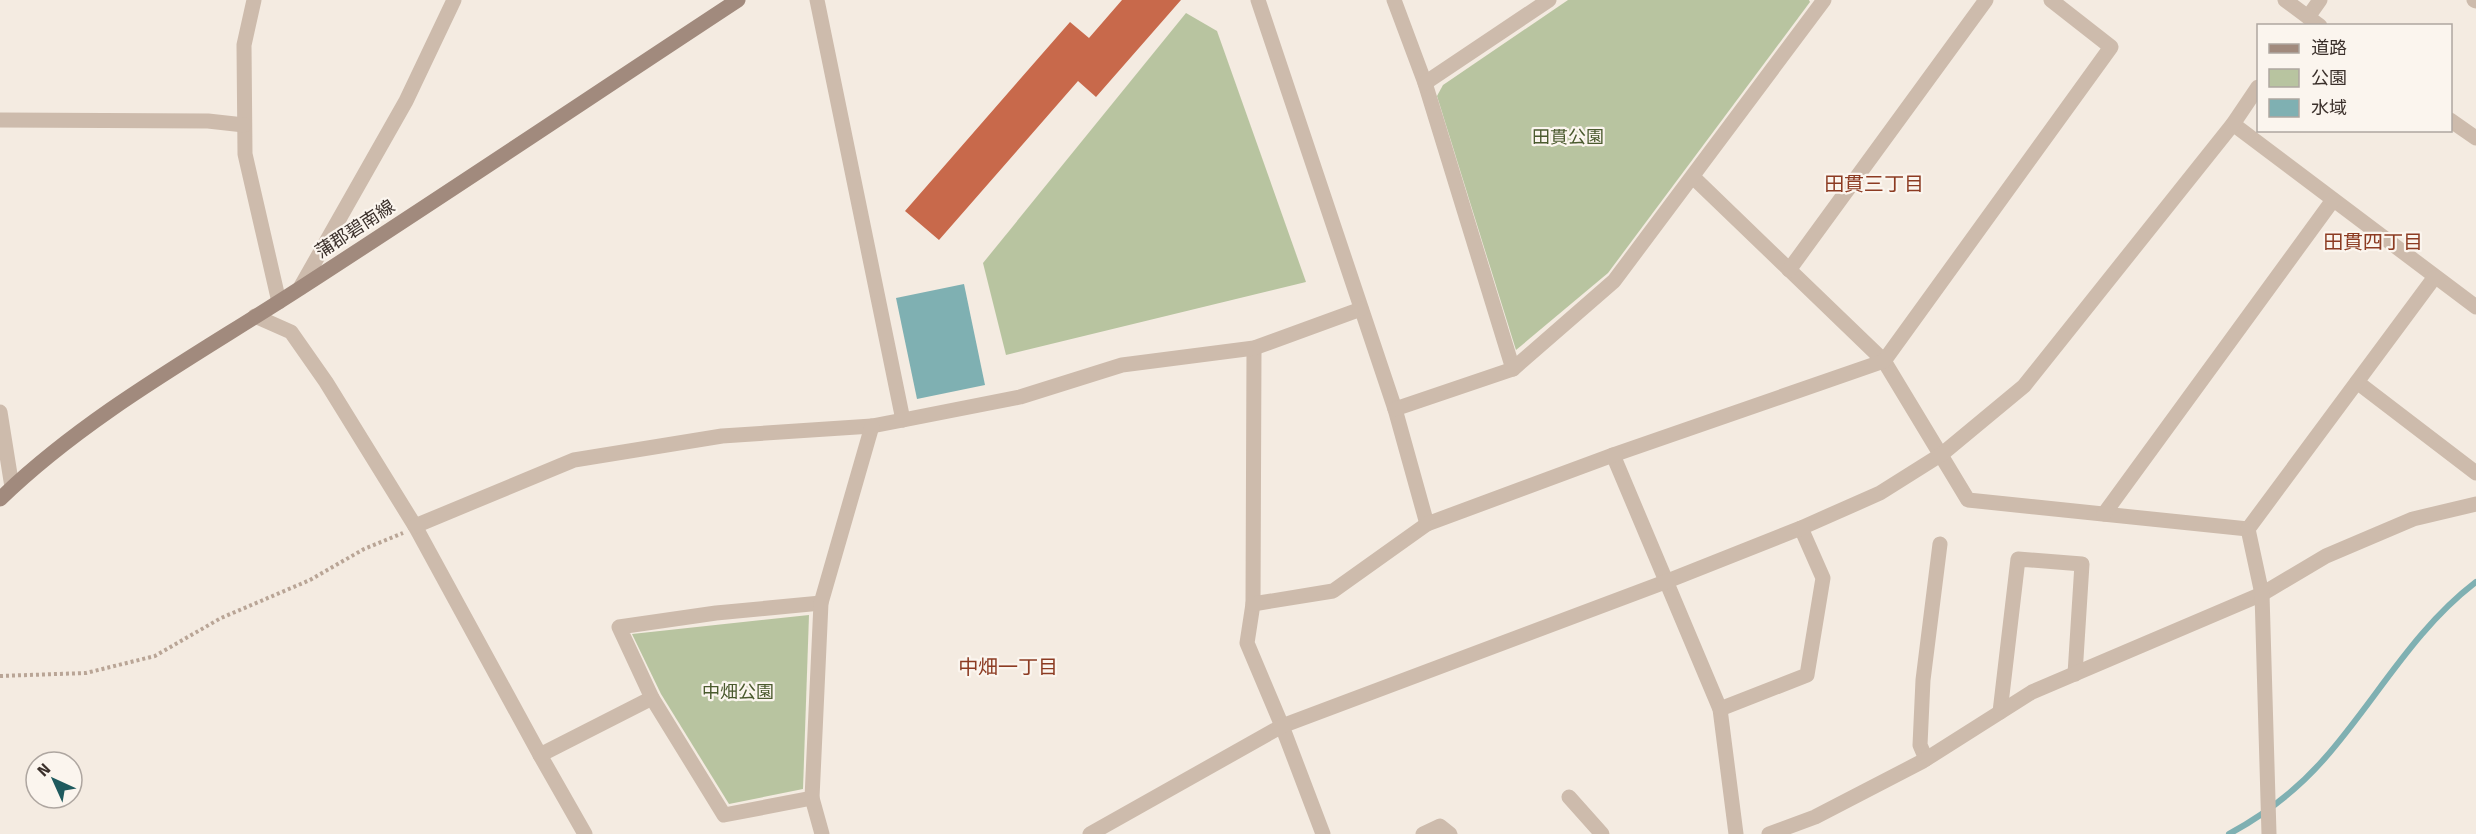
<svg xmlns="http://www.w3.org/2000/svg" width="2476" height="834" font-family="'Fira Sans','Noto Sans JP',sans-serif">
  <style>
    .green { fill: #b8c4a0 }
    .water { fill: #7fb0b2 }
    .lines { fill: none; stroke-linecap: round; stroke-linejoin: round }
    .stream { stroke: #7fb0b2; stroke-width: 6 }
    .building { fill: #c8694b }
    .path { stroke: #b9a596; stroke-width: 4; stroke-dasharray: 3 3; stroke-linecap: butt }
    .minor { stroke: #cdbbac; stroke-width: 15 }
    .tertiary { stroke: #cdbbac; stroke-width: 15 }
    .secondary { stroke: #a18a7d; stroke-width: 15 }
    .labels { text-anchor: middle; stroke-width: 4.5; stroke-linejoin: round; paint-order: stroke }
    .park-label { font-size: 18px; fill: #4a5a2e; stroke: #fbf5ee }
    .street-label { font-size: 18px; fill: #3b302b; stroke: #fbf5ee }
    .neighbourhood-label { font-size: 20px; fill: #8c3b22; stroke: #fbf5ee }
  </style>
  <rect width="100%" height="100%" fill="#f4ebe1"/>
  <g class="green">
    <path d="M1568,0H1809L1810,2L1608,273L1516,350L1437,96L1443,85Z"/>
    <path d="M1186,13L1217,31L1306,282L1006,355L983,263Z"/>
    <path d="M809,615L803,789L729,804L661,694L632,634Z"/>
  </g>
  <path class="water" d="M964,284L985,385L917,399L896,298Z"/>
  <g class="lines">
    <path class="stream" d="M2229,834C2264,815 2299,788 2325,758C2376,700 2413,630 2476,582"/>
  </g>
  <path class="building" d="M1122,0H1181L1096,97L1078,81L939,240L905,211L1070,22L1089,38Z"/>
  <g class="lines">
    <path class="path" d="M0,676L86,673L155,656L221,618L310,580L364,549L403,533"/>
    <g class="minor">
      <path d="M254,0L244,45L245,154L279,302"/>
      <path d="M817,0L903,420"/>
      <path d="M1258,0L1395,409L1427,524"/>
      <path d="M1394,0L1425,83L1513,369"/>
      <path d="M2474,0L2476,1"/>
      <path d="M2308,17L2320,0"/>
      <path d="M1425,83L1549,0"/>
      <path d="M0,120L208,121L244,125"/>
      <path d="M2233,124L2476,307"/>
      <path d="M1693,177L1884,361L1968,500L2248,529"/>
      <path d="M1789,270L1986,0"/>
      <path d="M300,288L406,101L454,0"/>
      <path d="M255,316L291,332L326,382L415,526L540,755L585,834"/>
      <path d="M1254,348L1253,604L1247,643L1282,726L1323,834"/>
      <path d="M2357,382L2476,473"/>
      <path d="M1395,409L1513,369L1614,281L1824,0"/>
      <path d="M0,412L12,487"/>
      <path d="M1613,455L1720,709L1736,834"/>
      <path d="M2104,514L2333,200"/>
      <path d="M415,526L574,460L722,436L872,426L903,420L1020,397L1122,365L1254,348L1361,309"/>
      <path d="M1253,604L1333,591L1427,524L1613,455L1884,361L2111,47L2051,0"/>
      <path d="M1720,709L1807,675L1823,578L1801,528"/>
      <path d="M2000,712L2018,559L2082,564L2075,674"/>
      <path d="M540,755L652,698"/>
      <path d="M1926,759L1920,745L1923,680L1940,544"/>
      <path d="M1569,797L1602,834"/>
      <path d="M812,798L724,815L652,698L619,627L716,613L821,603"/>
      <path d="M822,834L812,798L821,603L872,426"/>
      <path d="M1423,834L1440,826L1450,834"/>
      <path d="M1769,834L1815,817L1923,761L2032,692L2262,594L2326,556L2413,519L2476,504"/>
      <path d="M2269,834L2262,594L2248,529L2434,278"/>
    </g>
    <g class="tertiary">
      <path d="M2285,0L2320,26"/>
      <path d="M2450,120L2476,138"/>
      <path d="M1090,834L1282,726L1665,582L1801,528L1880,493L1942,454L2024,386L2233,124L2258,87"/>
    </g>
    <path class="secondary" d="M0,499C88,414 197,355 299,289C446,194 592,96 738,0"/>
  </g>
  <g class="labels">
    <g class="park-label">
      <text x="1568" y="143">田貫公園</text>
      <text x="738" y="698">中畑公園</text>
    </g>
    <g class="street-label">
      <text transform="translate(355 229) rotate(-33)" y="6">蒲郡碧南線</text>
    </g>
    <g class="neighbourhood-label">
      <text x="1874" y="191">田貫三丁目</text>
      <text x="2373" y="249">田貫四丁目</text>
      <text x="1008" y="674">中畑一丁目</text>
    </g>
  </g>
  <rect x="2257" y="24" width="195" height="108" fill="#fbf5ee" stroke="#aea6a0" stroke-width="1.5"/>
  <rect x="2269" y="44" width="30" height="9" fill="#a18a7d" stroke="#aea6a0" stroke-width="1.5"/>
  <text x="2311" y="54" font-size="18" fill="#3b302b">道路</text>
  <rect x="2269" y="69" width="30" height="18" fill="#b8c4a0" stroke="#aea6a0" stroke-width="1.5"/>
  <text x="2311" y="84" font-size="18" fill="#3b302b">公園</text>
  <rect x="2269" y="99" width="30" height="18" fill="#7fb0b2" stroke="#aea6a0" stroke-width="1.5"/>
  <text x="2311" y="114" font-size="18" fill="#3b302b">水域</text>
  <g transform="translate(54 780) rotate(315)"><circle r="28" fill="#fbf5ee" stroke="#aea6a0" stroke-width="1.5"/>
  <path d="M0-4.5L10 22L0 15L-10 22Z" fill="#1f5a5e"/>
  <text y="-9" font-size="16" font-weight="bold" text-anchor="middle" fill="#3b302b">N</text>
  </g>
</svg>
